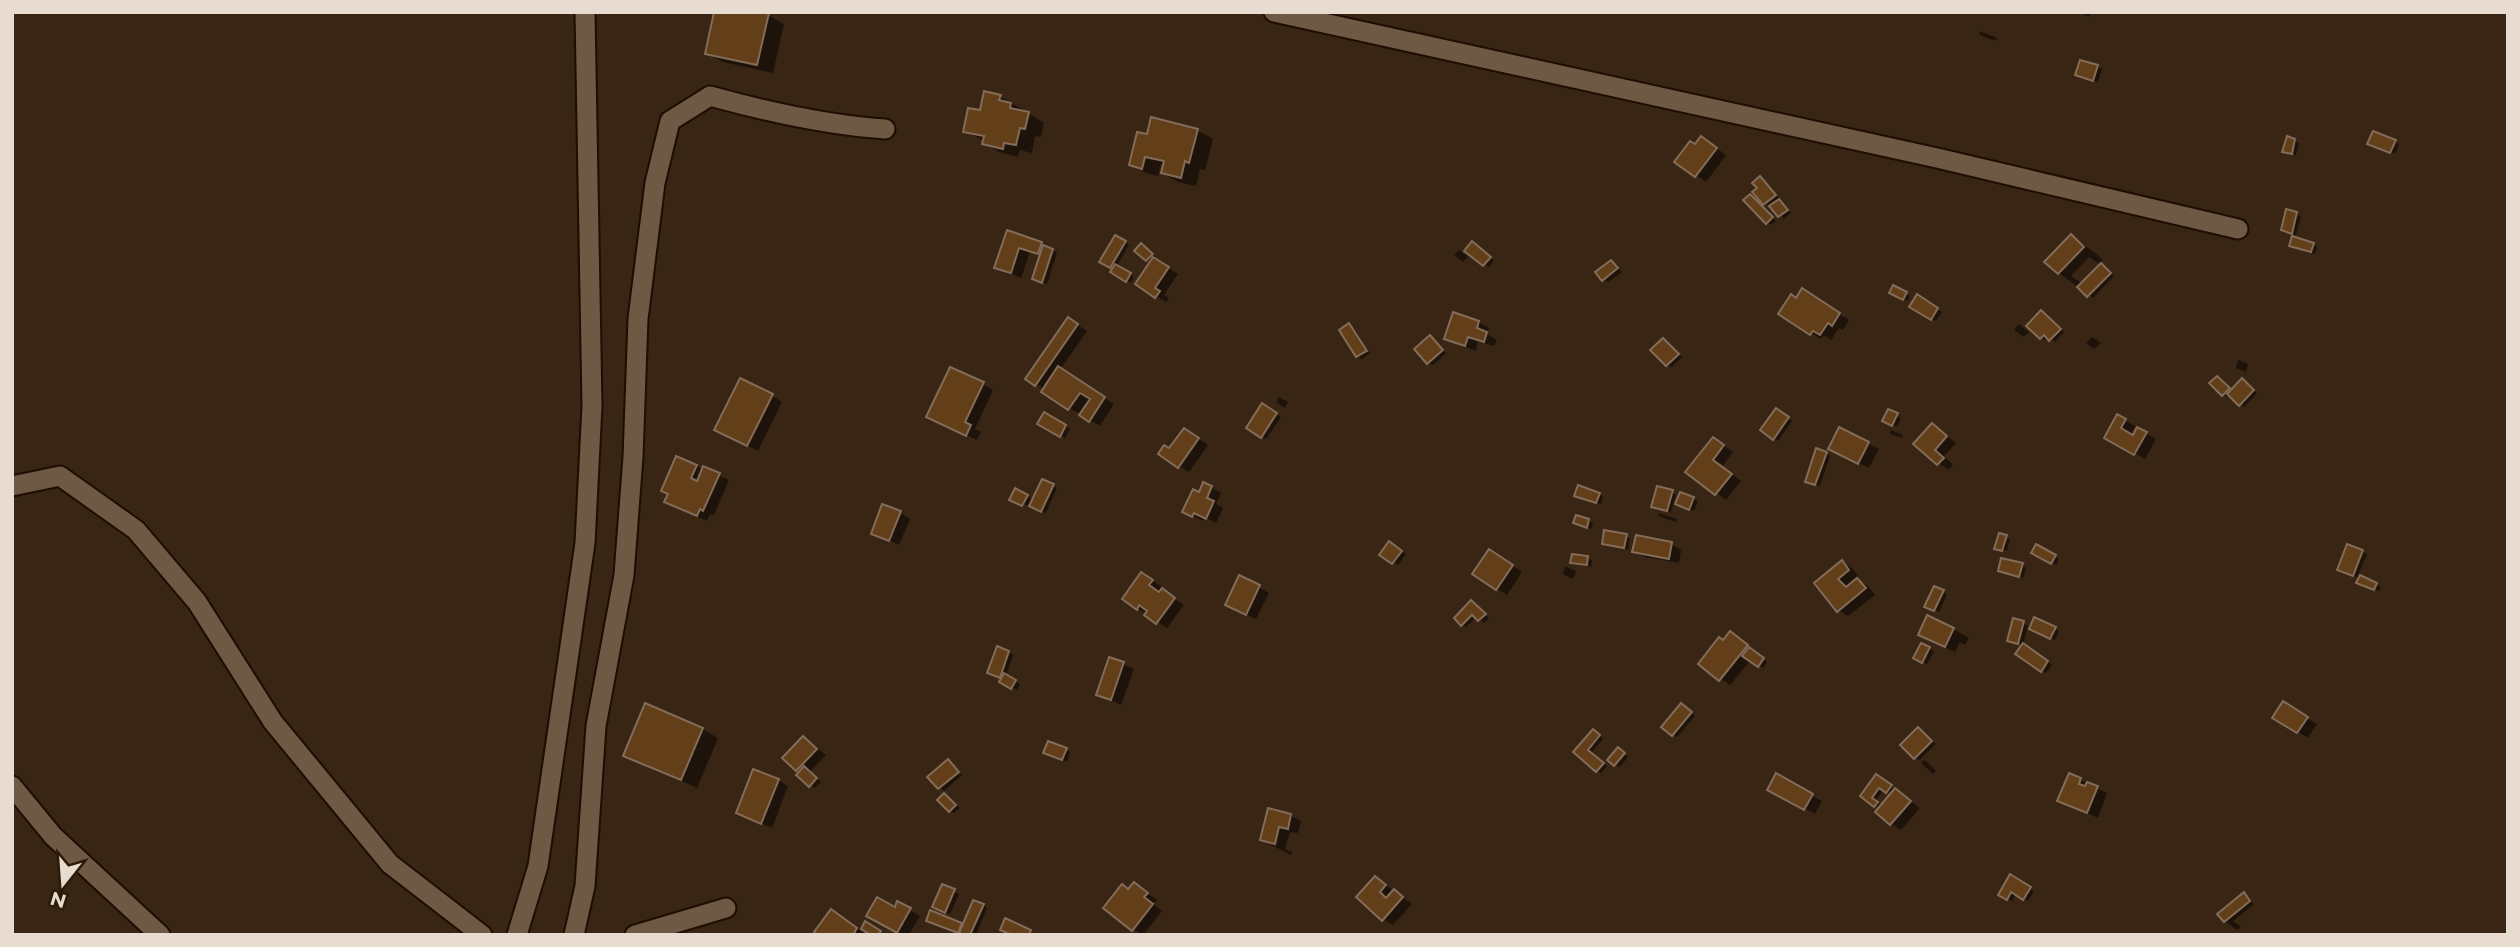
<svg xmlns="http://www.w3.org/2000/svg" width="2520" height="947" font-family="Montserrat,sans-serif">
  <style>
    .shadow { fill: #0007; fill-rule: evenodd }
    .building { fill: #623e19; stroke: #836c59; stroke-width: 2 }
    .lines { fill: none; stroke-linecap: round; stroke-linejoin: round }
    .minor-casing { stroke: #1e0d00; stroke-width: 23 }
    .minor { stroke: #6e5945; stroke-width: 19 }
  </style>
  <rect width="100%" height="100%" fill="#382513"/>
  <g class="shadow">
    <path d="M716,12H757L768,15L784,24L773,73L723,62L707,53Z"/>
    <path d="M2079,12H2092L2089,17Z"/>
    <path d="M1980,31L1997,38L1996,41L1979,35Z"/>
    <path d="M2097,67L2102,69L2098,82L2081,77Z"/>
    <path d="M1000,96L1044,123L1041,137L1035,136L1032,153L1020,150L1018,157L999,152L984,143V141L965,131L981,112Z"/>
    <path d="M1197,130L1213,139L1205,170L1200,169L1196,186L1178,182L1163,173L1165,165L1161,164L1158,176L1146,173L1131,164L1148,137Z"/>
    <path d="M2288,139L2299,143L2296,155L2284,151Z"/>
    <path d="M2395,142L2399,144L2395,154L2374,146Z"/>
    <path d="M1711,144L1726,155L1706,182L1676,161L1696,146Z"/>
    <path d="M1750,196L1776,221L1771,225L1767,222Z"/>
    <path d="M1777,196L1779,198L1777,200L1791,213L1784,219L1770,205H1766Z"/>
    <path d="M2287,211L2301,216L2296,235L2283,230Z"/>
    <path d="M1008,232L1041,243L1057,253L1047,284L1038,281L1041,256L1030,252L1021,278L996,267Z"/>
    <path d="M2072,236L2095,253L2103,260L2099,264L2114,276L2093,298L2059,273ZM2089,257L2101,265L2083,284L2071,276Z"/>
    <path d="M1115,237L1129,245L1116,267L1134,277L1131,283L1113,272L1115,269L1102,261Z"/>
    <path d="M1142,245L1156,257L1154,259L1178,274L1164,295L1169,298L1166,302L1156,296L1152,262L1147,259Z"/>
    <path d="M2313,245L2317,247L2315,254L2296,248Z"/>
    <path d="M1476,246L1494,260L1489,267L1466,250Z"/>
    <path d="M1459,250L1468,257L1463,262L1454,255Z"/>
    <path d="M1611,262L1622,272L1608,282L1603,280Z"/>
    <path d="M1894,287L1910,296L1908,301L1891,293Z"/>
    <path d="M1813,297L1849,320L1843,330L1839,328L1831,340L1824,335L1821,339L1811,333L1797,300Z"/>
    <path d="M1917,297L1942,312L1936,321L1912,306Z"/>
    <path d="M2046,315L2064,332L2055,342L2048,337L2045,340L2041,338Z"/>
    <path d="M1068,319L1087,331L1060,370L1114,404L1100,426L1043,392L1045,390L1036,384Z"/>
    <path d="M1478,322L1489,328L1487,334L1497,340L1494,346L1478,341L1476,351L1446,339Z"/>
    <path d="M2019,324L2029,332L2024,337L2014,330Z"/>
    <path d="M1349,326L1354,328L1370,353L1362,359L1358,356L1341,331Z"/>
    <path d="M1430,337L1446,353L1433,365L1428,363Z"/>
    <path d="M2092,337L2101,343L2094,349L2086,343Z"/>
    <path d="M1664,340L1682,357L1672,367L1667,365Z"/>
    <path d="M2238,360L2248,364L2246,372L2236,368Z"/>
    <path d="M2222,380L2232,391L2247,383L2257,393L2244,407L2230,395L2227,397L2223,394Z"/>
    <path d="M983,384L993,390L975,429L981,432L977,440L938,422Z"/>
    <path d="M772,396L782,402L758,451L727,435Z"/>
    <path d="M1279,397L1288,402L1285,408L1276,402Z"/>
    <path d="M1262,405L1281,417L1266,439L1248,427Z"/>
    <path d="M1776,411L1792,421L1778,441L1774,438Z"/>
    <path d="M1889,411L1901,418L1897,427L1885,420Z"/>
    <path d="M1044,415L1070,429L1065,438L1040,424Z"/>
    <path d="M2117,416L2135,426L2130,436L2133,437L2138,429L2156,439L2145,459L2106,437Z"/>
    <path d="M1933,425L1956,443L1944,456L1953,465L1948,470L1916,444Z"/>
    <path d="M1839,429L1879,449L1869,468L1840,454Z"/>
    <path d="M1891,430L1903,435L1902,438L1890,434Z"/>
    <path d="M1195,436L1208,445L1189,472L1179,466L1170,450Z"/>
    <path d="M1723,445L1733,452L1722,467L1741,481L1726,500L1688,472Z"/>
    <path d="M1826,453L1830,456L1820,486L1811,483Z"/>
    <path d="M696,466L729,480L714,515L710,514L707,521L676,507Z"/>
    <path d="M1204,484L1221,493L1216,504L1223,508L1216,523L1204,517L1203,521L1184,511L1200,494Z"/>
    <path d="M1053,486L1057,488L1046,513L1012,499L1016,491L1034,500Z"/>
    <path d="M1672,492L1676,495L1671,512L1657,508Z"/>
    <path d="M1599,494L1603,497L1601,504L1581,497Z"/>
    <path d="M1681,494L1698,501L1694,511L1681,506Z"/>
    <path d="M900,513L910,519L899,545L873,533Z"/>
    <path d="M1659,513L1677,519L1676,522L1658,516Z"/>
    <path d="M1589,521L1593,523L1591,529L1580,525Z"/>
    <path d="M1626,536L1630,539L1628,550L1604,543Z"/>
    <path d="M2006,537L2010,539L2007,551L1998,548Z"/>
    <path d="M1671,544L1681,550L1679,563L1645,557L1634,551Z"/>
    <path d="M1394,546L1406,554L1398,565L1382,554Z"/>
    <path d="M2037,546L2059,559L2056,565L2034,552Z"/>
    <path d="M2348,546L2367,554L2358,576L2381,587L2379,591L2363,584L2360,578L2343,572Z"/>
    <path d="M1499,557L1522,572L1507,595L1474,574Z"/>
    <path d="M1588,558L1592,561L1591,567L1572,562Z"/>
    <path d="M1842,562L1852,568L1858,576L1855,579L1868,586L1875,595L1848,616L1838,610L1816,583Z"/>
    <path d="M2022,565L2026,568L2023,578L2000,570Z"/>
    <path d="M1565,566L1576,571L1573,579L1563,574Z"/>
    <path d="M1240,578L1269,593L1256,619L1237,610Z"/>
    <path d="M1152,580L1162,587L1160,589L1184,605L1167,628L1124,599Z"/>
    <path d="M1935,588L1947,594L1939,612L1927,606Z"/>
    <path d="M1475,605L1489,618L1484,623L1476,617L1466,627L1462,624Z"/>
    <path d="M2035,619L2059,631L2055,640L2035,631Z"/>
    <path d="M2023,623L2028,626L2023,645L2013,642Z"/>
    <path d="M1953,629L1969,638L1965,645L1960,642L1955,652L1930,640Z"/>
    <path d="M1740,639L1767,662L1763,668L1751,660L1730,685L1700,664L1723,642Z"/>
    <path d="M1922,645L1934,651L1927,664L1915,658Z"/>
    <path d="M2028,648L2052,665L2046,673L2042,670Z"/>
    <path d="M1008,652L1013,655L1006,676L1020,684L1017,690L1001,681L1003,678L994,675Z"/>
    <path d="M1110,659L1134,669L1121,705L1098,694Z"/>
    <path d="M2283,704L2317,724L2308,738L2275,717Z"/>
    <path d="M1686,708L1695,716L1677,737L1673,734Z"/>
    <path d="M702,729L718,738L697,788L625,755Z"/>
    <path d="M1918,729L1936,744L1919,760L1915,758Z"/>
    <path d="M1598,734L1603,739L1591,753L1607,766L1601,773L1576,752Z"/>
    <path d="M803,738L826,755L810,772L821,782L815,788L798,775L801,772L797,770Z"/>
    <path d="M1066,750L1070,752L1067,762L1050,755Z"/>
    <path d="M1622,752L1628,757L1620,767L1615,764Z"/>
    <path d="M1925,760L1936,771L1933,774L1921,763Z"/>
    <path d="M948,761L962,775L944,791L930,777Z"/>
    <path d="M2070,775L2107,793L2098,818L2060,801Z"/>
    <path d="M1776,776L1822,801L1815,814L1770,789Z"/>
    <path d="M1881,779L1920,808L1901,830L1891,824L1880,808L1862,796ZM1884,789L1892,795L1882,806L1875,801Z"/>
    <path d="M778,780L788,786L772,828L738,813Z"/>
    <path d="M944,795L960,808L954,813L950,811Z"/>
    <path d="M1269,810L1291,816L1301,821L1298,833L1290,832L1285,849L1292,852L1291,855L1262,840Z"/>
    <path d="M2011,876L2034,891L2028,901L2016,894L2012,901L2001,894Z"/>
    <path d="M1376,878L1412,904L1393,925L1383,919Z"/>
    <path d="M943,886L959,894L950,914L938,909Z"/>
    <path d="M1130,890L1144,891L1157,900L1153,904L1162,911L1143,935L1133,929Z"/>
    <path d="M2244,894L2254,904L2233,921L2241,927L2237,930L2225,921Z"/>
    <path d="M898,904L920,916L909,935H903L868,916L895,909Z"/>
    <path d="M983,905L987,908L976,935H965L933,923L964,926Z"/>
    <path d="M841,917L867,935H821Z"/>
  </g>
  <g class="building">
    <path d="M714,12L769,13L757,65L705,54Z"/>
    <path d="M2080,60L2098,65L2093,81L2075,75Z"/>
    <path d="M984,91L1001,95L999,100L1011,103L1010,108L1029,112L1025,129L1020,128L1016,145L1004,143L1003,149L982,144L984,136L963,132L968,108L980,110Z"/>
    <path d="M1151,117L1198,129L1189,163L1185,161L1181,178L1161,173L1164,161L1145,157L1142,169L1129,165L1137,132L1147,134Z"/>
    <path d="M2373,131L2396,140L2390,153L2367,144Z"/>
    <path d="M1701,136L1717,148L1695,177L1674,162L1690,141L1695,144Z"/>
    <path d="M2287,136L2295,139L2292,154L2282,152Z"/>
    <path d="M1760,176L1776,195L1763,205L1752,192L1757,188L1752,183Z"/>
    <path d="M1750,194L1773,217L1766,224L1743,200Z"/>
    <path d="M1779,199L1788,210L1778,217L1769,206Z"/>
    <path d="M2286,209L2297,212L2292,234L2281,230Z"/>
    <path d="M1007,230L1042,242L1038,254L1019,248L1011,273L994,268Z"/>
    <path d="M2071,234L2084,247L2058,274L2044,262Z"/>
    <path d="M1115,235L1126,241L1110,268L1099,262Z"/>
    <path d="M2292,236L2314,243L2311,252L2289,246Z"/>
    <path d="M1472,241L1491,257L1483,266L1464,251Z"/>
    <path d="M1141,243L1153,254L1146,261L1134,251Z"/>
    <path d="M1043,245L1053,249L1042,283L1032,279Z"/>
    <path d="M1153,257L1169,267L1155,288L1160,291L1155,298L1135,284Z"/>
    <path d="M1611,260L1618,268L1602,281L1595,272Z"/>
    <path d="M2101,263L2111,273L2087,297L2077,287Z"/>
    <path d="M1115,264L1131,273L1126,282L1110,272Z"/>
    <path d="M1893,285L1907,292L1903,300L1889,293Z"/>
    <path d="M1802,288L1840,313L1832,326L1828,323L1820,335L1813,331L1810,335L1778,314L1791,294L1796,298Z"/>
    <path d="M1917,294L1938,308L1931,320L1909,307Z"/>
    <path d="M2041,310L2061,329L2049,341L2044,335L2040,339L2026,326Z"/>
    <path d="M1453,312L1479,321L1477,328L1487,332L1484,342L1468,337L1465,346L1444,339Z"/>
    <path d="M1068,317L1078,324L1035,386L1025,379Z"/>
    <path d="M1349,323L1367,351L1356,357L1339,330Z"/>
    <path d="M1430,335L1443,350L1427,364L1414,349Z"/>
    <path d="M1663,338L1679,354L1666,366L1650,350Z"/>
    <path d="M1058,366L1105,397L1089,422L1079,415L1090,399L1080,393L1068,410L1041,392Z"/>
    <path d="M950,367L984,382L965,422L971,425L966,436L926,417Z"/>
    <path d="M2217,376L2230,388L2222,396L2209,383Z"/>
    <path d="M740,378L773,394L747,446L714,430Z"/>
    <path d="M2242,378L2254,390L2239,406L2227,394Z"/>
    <path d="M1262,403L1277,413L1261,438L1246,428Z"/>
    <path d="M1776,408L1789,417L1773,440L1760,430Z"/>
    <path d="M1888,409L1898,413L1892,426L1882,421Z"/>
    <path d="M1044,412L1066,425L1060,437L1037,424Z"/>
    <path d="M2117,414L2126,419L2121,428L2133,435L2137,427L2147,432L2134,455L2104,438Z"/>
    <path d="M1932,423L1947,436L1935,450L1944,458L1937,465L1913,444Z"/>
    <path d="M1839,427L1869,442L1858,464L1828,449Z"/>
    <path d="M1184,428L1199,438L1178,468L1158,454L1164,445L1169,448Z"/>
    <path d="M1713,437L1724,445L1713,460L1732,474L1715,495L1685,472Z"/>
    <path d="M1816,448L1827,452L1815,485L1805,482Z"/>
    <path d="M676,456L697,465L691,478L697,481L703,466L720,473L703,511L700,509L697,516L664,502L668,494L661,491Z"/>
    <path d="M1042,479L1054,484L1041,512L1029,506Z"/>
    <path d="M1203,482L1212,486L1207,498L1214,501L1206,519L1194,513L1192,517L1182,512L1193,489L1199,492Z"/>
    <path d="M1578,485L1600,493L1596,503L1574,496Z"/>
    <path d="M1657,486L1673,490L1667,511L1651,507Z"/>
    <path d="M1015,488L1028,495L1022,506L1009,500Z"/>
    <path d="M1680,492L1694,497L1689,510L1675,504Z"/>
    <path d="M882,504L901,511L889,541L871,534Z"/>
    <path d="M1576,515L1589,519L1587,528L1573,523Z"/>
    <path d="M1604,530L1627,534L1624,548L1602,544Z"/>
    <path d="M1999,533L2007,535L2002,551L1994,549Z"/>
    <path d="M1636,535L1672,542L1669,559L1632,552Z"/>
    <path d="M1389,541L1402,551L1392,564L1379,555Z"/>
    <path d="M2036,544L2056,555L2051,564L2031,553Z"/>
    <path d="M2347,544L2363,550L2353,576L2337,570Z"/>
    <path d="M1489,549L1513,565L1496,590L1472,574Z"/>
    <path d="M1572,554L1588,556L1587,565L1570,563Z"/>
    <path d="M2001,558L2023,563L2019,577L1998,571Z"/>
    <path d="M1842,560L1849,570L1838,579L1846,587L1857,578L1866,588L1837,612L1814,583Z"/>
    <path d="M1141,572L1153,580L1149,585L1159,592L1162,588L1175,598L1156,624L1144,615L1147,611L1139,605L1137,610L1122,599Z"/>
    <path d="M1239,575L1260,585L1246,615L1225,605Z"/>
    <path d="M2360,575L2377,583L2374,590L2356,583Z"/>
    <path d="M1934,586L1944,590L1934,611L1924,607Z"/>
    <path d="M1471,600L1486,614L1478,621L1472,615L1461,626L1454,618Z"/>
    <path d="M1927,615L1954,628L1945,647L1918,635Z"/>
    <path d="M2034,617L2056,627L2050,639L2029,629Z"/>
    <path d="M2013,618L2024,621L2018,644L2007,641Z"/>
    <path d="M1730,631L1748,645L1719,681L1698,664L1719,637L1723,640Z"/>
    <path d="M1921,643L1930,647L1922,663L1913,658Z"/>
    <path d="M2023,643L2048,661L2041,672L2015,654Z"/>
    <path d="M997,646L1009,651L1000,678L987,673Z"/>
    <path d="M1749,647L1764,658L1758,667L1742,656Z"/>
    <path d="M1109,657L1124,662L1111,700L1096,695Z"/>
    <path d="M1004,673L1016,680L1011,689L999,682Z"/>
    <path d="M2283,701L2308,717L2297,733L2272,718Z"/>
    <path d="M645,703L703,728L681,780L623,756Z"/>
    <path d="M1681,703L1692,712L1672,736L1661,727Z"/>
    <path d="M1918,727L1932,741L1914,759L1900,745Z"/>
    <path d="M1593,729L1600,735L1588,750L1604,763L1596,772L1573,752Z"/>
    <path d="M803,736L817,749L796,771L782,758Z"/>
    <path d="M1048,741L1067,748L1062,760L1043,753Z"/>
    <path d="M1618,747L1625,753L1614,766L1607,760Z"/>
    <path d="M948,759L959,772L938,789L927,777Z"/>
    <path d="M804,766L817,778L809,787L796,775Z"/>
    <path d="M753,769L779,779L761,824L736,813Z"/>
    <path d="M1776,773L1813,794L1804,810L1767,790Z"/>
    <path d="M2069,773L2081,778L2079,784L2085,786L2087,782L2098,786L2087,813L2057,801Z"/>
    <path d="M1876,774L1892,785L1886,793L1879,788L1872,798L1878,802L1874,807L1860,796Z"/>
    <path d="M1895,788L1911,801L1890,825L1875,812Z"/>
    <path d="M944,793L956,805L949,812L937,800Z"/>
    <path d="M1268,808L1291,814L1288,829L1279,827L1275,844L1260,840Z"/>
    <path d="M2010,874L2031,887L2023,900L2011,892L2007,900L1998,895Z"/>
    <path d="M1375,876L1386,885L1380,892L1386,898L1394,889L1403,897L1382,921L1356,897Z"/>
    <path d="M1134,882L1148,893L1144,897L1153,904L1132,931L1103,908L1122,884L1128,889Z"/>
    <path d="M942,884L955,889L945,913L932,907Z"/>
    <path d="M2244,892L2250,901L2224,922L2217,914Z"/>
    <path d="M877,897L895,907L897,901L911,908L897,933L866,916Z"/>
    <path d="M973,900L984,904L970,935H964L959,933Z"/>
    <path d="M831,909L857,928L853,935H818L814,932Z"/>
    <path d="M930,910L962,923L958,933L926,921Z"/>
    <path d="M1005,918L1031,930L1029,935H1012L1000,930Z"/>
    <path d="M865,921L881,931L878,935H871L861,929Z"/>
  </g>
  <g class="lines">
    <defs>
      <g id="minor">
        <path d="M1274,12L1937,158L2238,229"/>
        <path d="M12,486L60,476L136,530L197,602L273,722L390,864L482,935"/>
        <path d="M12,786L53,836L160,935"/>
        <path d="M517,935L538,866L585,543L592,406L585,12"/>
        <path d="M574,935L585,886L596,726L624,575L633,457L638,319L655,183L670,121L710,96C768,112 825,125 885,129"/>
        <path d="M635,935L726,908"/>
      </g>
    </defs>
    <use href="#minor" class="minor-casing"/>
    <use href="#minor" class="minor"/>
  </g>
  <rect width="2520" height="947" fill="none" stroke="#e8dbd0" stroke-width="28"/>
  <g transform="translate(63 884) rotate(197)" stroke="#2d1b09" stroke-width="5" paint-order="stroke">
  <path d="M0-5L12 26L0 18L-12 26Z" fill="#e8dbd0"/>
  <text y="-10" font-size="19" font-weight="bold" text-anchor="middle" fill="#e8dbd0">N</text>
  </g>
</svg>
